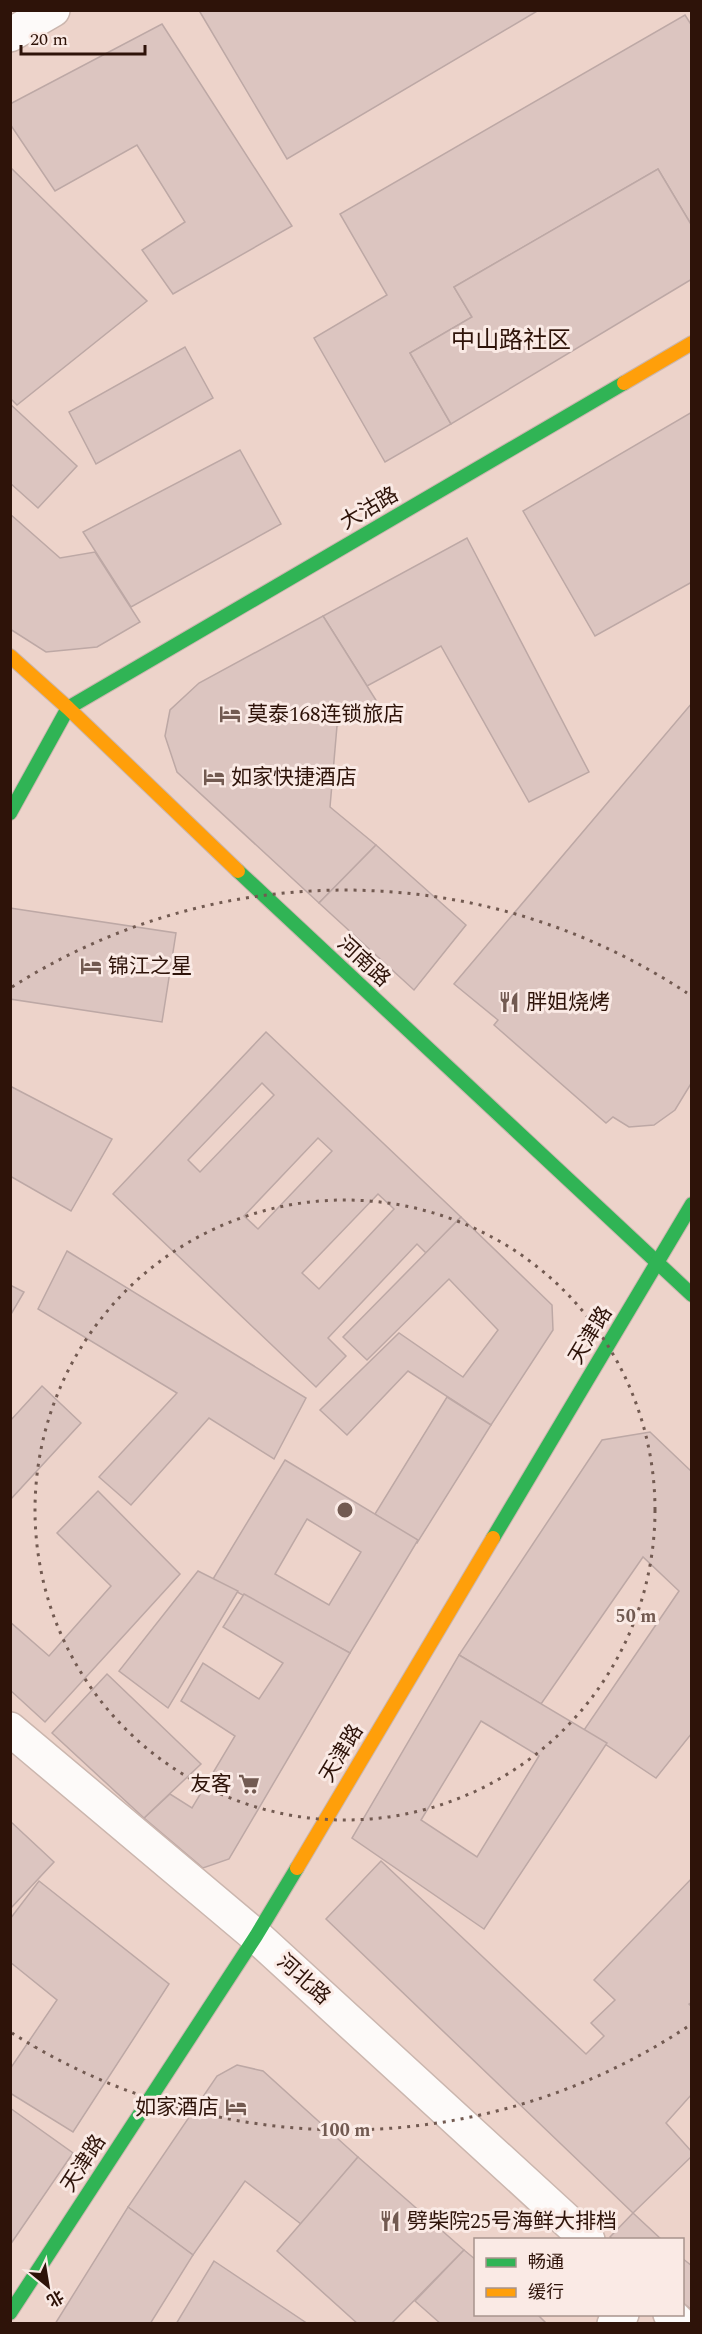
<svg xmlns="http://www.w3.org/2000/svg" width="702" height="2334" font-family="Spectral,'Noto Sans SC',serif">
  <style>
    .built { fill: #edd3ca; fill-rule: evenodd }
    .building { fill: #dcc5c0; stroke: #bda8a5; stroke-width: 1.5; fill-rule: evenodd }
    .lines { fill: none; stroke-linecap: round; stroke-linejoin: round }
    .street-casing { stroke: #cbb6ae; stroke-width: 36 }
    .fast-casing { stroke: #cbb6ae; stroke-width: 16 }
    .slow-casing { stroke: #cbb6ae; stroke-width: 16 }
    .street { stroke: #fdfaf9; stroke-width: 33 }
    .fast { stroke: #30b455; stroke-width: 14 }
    .slow { stroke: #ff9f0a; stroke-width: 14 }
    .ring { fill: none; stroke: #725a51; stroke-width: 3; stroke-dasharray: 3 6 }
    .labels { text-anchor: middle; stroke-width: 6; stroke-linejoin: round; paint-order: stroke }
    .street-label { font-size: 21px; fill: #2e1309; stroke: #faeae5 }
    .poi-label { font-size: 21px; fill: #2e1309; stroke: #faeae5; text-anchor: start }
    .quarter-label { font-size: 24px; fill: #2e1309; stroke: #faeae5 }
    .centre { fill: #725a51; stroke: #faeae5; stroke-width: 3 }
    .ring-label { font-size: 18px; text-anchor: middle; font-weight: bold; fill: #725a51; stroke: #faeae5; stroke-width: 6; stroke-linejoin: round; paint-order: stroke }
  </style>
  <rect width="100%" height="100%" fill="#efded8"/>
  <path class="built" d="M11,11H691V2323L11,2324ZM476,2240H682V2314H476Z"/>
  <g class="building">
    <path d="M202,10H539L287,159L200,12Z"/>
    <path d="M685,15L692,26V226L658,169L454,287L472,317L410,353L451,424L385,462L314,338L387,295L340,214Z"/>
    <path d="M162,24L292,226L173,294L142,250L185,222L137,145L55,191L10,124V104Z"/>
    <path d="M10,167L147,301L17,405L10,398Z"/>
    <path d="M658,169L692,226V279L451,424L410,353L472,317L454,287Z"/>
    <path d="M185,347L213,398L96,464L69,412Z"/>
    <path d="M10,404L77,466L38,508L10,483Z"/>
    <path d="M692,412V582L595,636L523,511Z"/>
    <path d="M240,450L281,524L131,607L83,532Z"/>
    <path d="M10,514L60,558L95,552L140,622L97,647L46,652L10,629Z"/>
    <path d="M467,538L589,772L529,802L441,646L367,686L323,616Z"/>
    <path d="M323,616L379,705L337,726L330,807L376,845L319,903L177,772L165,736L170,710L199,683Z"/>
    <path d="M692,703V1082L675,1110L654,1125L629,1127L613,1117L606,1123L494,1025L498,1020L454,984Z"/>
    <path d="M376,845L466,925L414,990L319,903Z"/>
    <path d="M10,908L176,933L162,1022L10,999Z"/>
    <path d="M266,1032L461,1217L426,1253L417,1244L328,1338L346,1356L316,1387L113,1194ZM262,1083L274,1095L200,1172L188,1160ZM318,1138L332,1151L258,1229L244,1216ZM378,1194L394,1209L319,1289L302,1273Z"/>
    <path d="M10,1086L112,1139L71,1211L10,1176Z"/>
    <path d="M461,1217L552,1305L553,1330L491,1425L408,1371L347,1435L320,1410L399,1333L463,1377L498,1330L449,1279L367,1360L343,1337Z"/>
    <path d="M67,1251L306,1398L274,1459L209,1418L131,1505L99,1477L177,1393L38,1309Z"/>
    <path d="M10,1285L24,1292L10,1316Z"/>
    <path d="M42,1386L81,1423L10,1500V1421Z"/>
    <path d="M447,1397L491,1425L417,1543L375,1514Z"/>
    <path d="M650,1432L692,1472V1733L656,1778L584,1730L679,1591L643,1557L541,1704L459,1655L602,1440Z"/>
    <path d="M285,1460L418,1540L350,1653L213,1579ZM307,1519L361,1552L329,1605L275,1574Z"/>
    <path d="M98,1491L180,1574L45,1722L10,1690V1622L49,1656L111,1586L57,1533Z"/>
    <path d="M198,1571L238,1591L168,1708L119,1671Z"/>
    <path d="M244,1594L350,1653L229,1859L203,1868L144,1818L170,1794L192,1808L235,1736L181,1701L203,1663L259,1699L283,1663L223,1627Z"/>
    <path d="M459,1655L607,1743L484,1929L352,1838ZM481,1721L539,1756L477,1857L421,1820Z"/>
    <path d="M107,1674L201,1764L144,1818L52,1733Z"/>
    <path d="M10,1821L54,1862L10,1909Z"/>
    <path d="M381,1861L586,2054L604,2036L591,2023L615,2000L594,1980L692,1878V2002L689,2004L692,2007V2094L666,2123L692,2152V2156L633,2213L326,1919Z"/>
    <path d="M39,1881L169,1984L73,2132L10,2093V2069L57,2000L10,1962V1919Z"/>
    <path d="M237,2065L263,2071L358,2157L301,2224L245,2181L193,2255L128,2207L217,2076Z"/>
    <path d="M10,2108L73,2153L10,2245Z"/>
    <path d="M358,2157L464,2250L391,2324H358L277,2251Z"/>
    <path d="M128,2207L193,2255L150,2324H55Z"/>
    <path d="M633,2213L662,2240H613L610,2237Z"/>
    <path d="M464,2250L476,2260V2314H537L547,2324H441L415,2301Z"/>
    <path d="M682,2258L692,2266V2310L682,2302Z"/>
    <path d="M214,2261L308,2324H176Z"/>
  </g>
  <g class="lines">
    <defs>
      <g id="street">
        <path d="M10,35L53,10"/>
        <path d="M10,1729L256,1936L588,2240"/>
        <path d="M670,2314L680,2324"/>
        <path d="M614,2324L622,2314"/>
      </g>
      <g id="fast">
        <path d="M10,813L68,708L624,383"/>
        <path d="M238,871L692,1295"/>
        <path d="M493,1538L692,1204"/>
        <path d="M10,2313L256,1936L297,1868"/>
      </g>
      <g id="slow">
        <path d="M624,383L692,343"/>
        <path d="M10,656L68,708L238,871"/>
        <path d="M297,1868L493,1538"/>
      </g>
    </defs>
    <use href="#street" class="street-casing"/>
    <use href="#fast" class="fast-casing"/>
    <use href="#slow" class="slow-casing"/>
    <use href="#street" class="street"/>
    <use href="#fast" class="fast"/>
    <use href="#slow" class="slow"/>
  </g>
  <g class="ring">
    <circle cx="345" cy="1510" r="310"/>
    <path d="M687 2027A620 620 0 0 1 12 2033M12 987A620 620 0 0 1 687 993"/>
  </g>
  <defs>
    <symbol id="hotel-bare" viewBox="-9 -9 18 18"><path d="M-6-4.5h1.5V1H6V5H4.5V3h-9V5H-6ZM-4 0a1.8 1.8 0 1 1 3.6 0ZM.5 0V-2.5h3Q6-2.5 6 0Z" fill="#725a51" stroke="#faeae5" stroke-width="2.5" paint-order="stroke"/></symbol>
    <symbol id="restaurant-bare" viewBox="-9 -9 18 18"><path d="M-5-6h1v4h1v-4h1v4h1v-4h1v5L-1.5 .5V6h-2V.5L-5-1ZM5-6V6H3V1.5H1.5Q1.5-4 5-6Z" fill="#725a51" stroke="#faeae5" stroke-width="2.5" paint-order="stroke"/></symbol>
    <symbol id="supermarket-bare" viewBox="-9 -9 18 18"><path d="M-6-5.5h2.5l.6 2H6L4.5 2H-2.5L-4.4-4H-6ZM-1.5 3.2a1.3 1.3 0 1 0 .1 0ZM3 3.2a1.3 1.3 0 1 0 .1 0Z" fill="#725a51" stroke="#faeae5" stroke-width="2.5" paint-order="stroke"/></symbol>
  </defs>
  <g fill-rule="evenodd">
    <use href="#hotel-bare" x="215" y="699" width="30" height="30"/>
    <use href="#hotel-bare" x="199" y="762" width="30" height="30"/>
    <use href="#hotel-bare" x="76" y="951" width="30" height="30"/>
    <use href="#restaurant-bare" x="494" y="987" width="30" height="30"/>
    <use href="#supermarket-bare" x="234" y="1769" width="30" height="30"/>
    <use href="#hotel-bare" x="221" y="2092" width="30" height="30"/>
    <use href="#restaurant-bare" x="375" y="2206" width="30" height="30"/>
  </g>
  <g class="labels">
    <g class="street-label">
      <text transform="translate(369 508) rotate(-30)" y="7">大沽路</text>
      <text transform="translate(364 961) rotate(43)" y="7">河南路</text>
      <text transform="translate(590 1335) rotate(-59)" y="7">天津路</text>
      <text transform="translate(341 1753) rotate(-59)" y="7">天津路</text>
      <text transform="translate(304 1979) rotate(42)" y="7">河北路</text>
      <text transform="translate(83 2163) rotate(-57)" y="7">天津路</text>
    </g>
    <g class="poi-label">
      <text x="247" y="721">莫泰168连锁旅店</text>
      <text x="231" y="784">如家快捷酒店</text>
      <text x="108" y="973">锦江之星</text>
      <text x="526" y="1009">胖姐烧烤</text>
      <text x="232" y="1791" text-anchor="end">友客</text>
      <text x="219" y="2114" text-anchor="end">如家酒店</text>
      <text x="407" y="2228">劈柴院25号海鲜大排档</text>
    </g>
    <g class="quarter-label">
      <text x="511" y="348">中山路社区</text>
    </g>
  </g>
  <circle cx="345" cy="1510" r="9" class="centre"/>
  <g class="ring-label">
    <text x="636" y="1622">50 m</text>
    <text x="345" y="2136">100 m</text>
  </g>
  <rect width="702" height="2334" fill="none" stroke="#2e1309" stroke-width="24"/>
  <rect x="474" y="2238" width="210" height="78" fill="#faeae5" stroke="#a8948d" stroke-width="1.5"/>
  <rect x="486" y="2258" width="30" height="9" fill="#30b455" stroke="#a8948d" stroke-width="1.5"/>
  <text x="528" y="2268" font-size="18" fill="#2e1309">畅通</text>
  <rect x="486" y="2288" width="30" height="9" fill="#ff9f0a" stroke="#a8948d" stroke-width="1.5"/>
  <text x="528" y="2298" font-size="18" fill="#2e1309">缓行</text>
  <g transform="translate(48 2286) rotate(150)" stroke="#faeae5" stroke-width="4.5" paint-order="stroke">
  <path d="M0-4.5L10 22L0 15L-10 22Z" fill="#2e1309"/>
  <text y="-9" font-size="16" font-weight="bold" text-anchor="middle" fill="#2e1309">北</text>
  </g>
  <path d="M21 45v9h124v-9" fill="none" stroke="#2e1309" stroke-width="3"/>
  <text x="30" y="45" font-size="18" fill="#2e1309" stroke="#faeae5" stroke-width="4.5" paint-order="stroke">20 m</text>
</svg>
